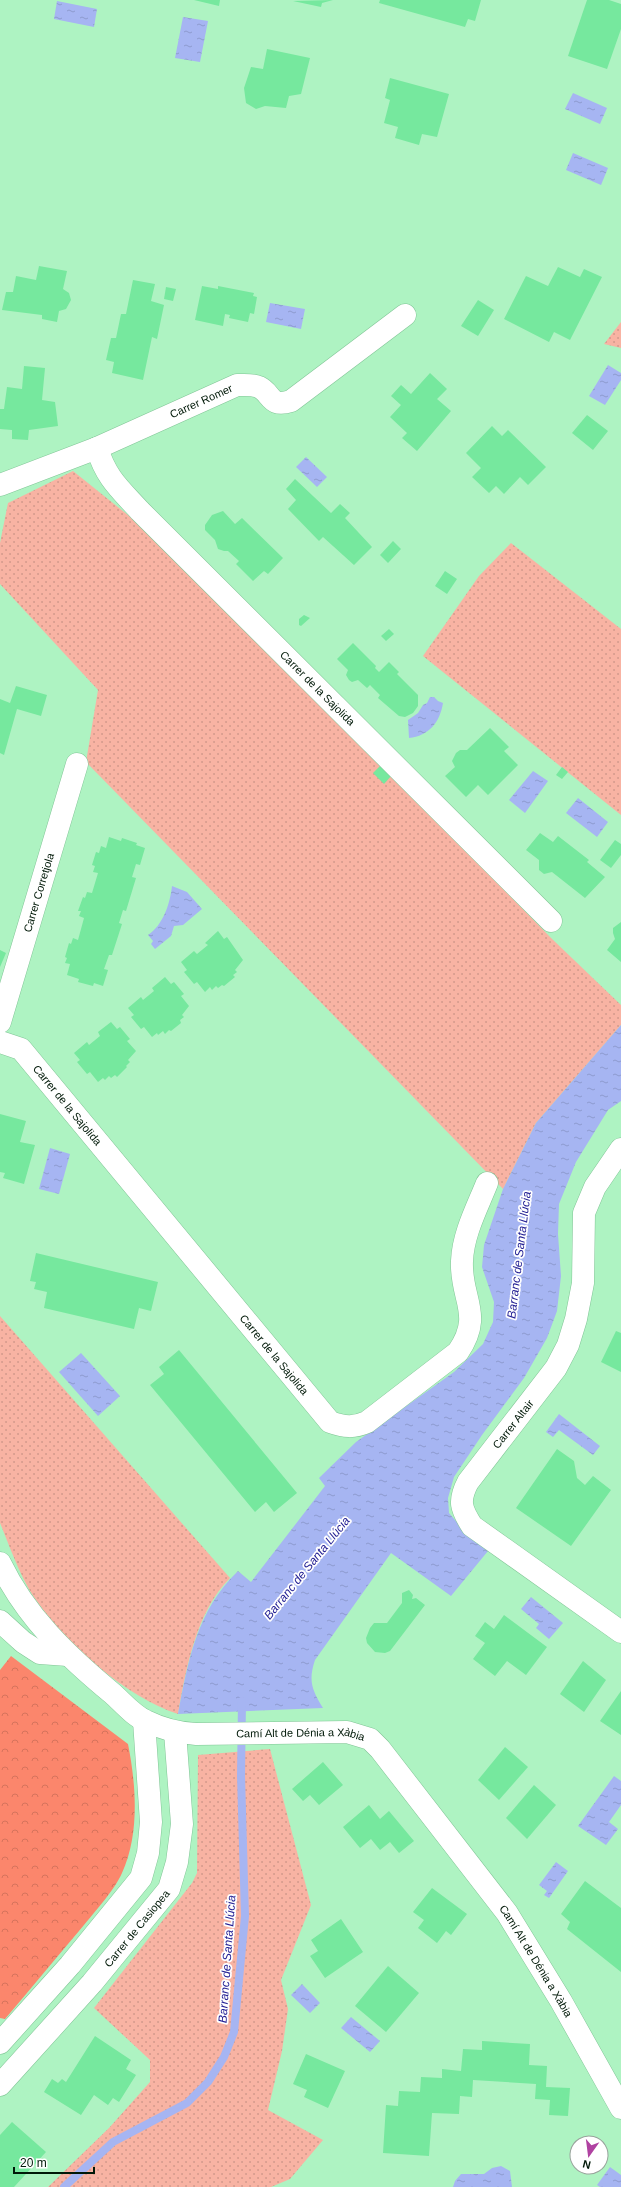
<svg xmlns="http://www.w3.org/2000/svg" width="621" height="2187" font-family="Helvetica,sans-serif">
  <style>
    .grass { fill: url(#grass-dots) }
    .forest { fill: url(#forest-crowns) }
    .water { fill: url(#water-ripples) }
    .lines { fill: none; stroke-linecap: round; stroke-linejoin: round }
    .stream { stroke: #a6b5f2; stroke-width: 8 }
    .building { fill: #76e89e }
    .minor-casing { stroke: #81c596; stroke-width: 23 }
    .minor { stroke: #fff; stroke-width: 22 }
    .labels { text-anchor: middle; stroke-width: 3.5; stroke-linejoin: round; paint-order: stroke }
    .street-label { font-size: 11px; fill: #001908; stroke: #fff }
    .water-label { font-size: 12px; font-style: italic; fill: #252295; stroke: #fff }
  </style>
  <defs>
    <pattern id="grass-dots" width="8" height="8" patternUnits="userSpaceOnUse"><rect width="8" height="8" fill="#f8b3a3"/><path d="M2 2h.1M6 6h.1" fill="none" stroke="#d3998b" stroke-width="1.8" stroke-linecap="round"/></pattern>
    <pattern id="forest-crowns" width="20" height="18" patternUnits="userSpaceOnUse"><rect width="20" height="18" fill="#fb866c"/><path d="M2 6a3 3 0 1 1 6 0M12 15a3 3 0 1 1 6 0" fill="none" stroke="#d5735c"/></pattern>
    <pattern id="water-ripples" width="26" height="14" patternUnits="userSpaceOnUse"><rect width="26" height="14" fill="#a6b5f2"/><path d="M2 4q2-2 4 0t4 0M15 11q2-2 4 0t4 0" fill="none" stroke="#8d9bce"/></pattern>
  </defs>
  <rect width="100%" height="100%" fill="#aef3c2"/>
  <g class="grass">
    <path d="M621,322V348L604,344Z"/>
    <path d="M73,471L144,528L382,764L550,937L621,1005V1025L536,1123L503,1189L86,762L98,690L0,584V543L8,503Z"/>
    <path d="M511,543L621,629V815L423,656L479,576Z"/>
    <path d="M0,1316L230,1578C196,1612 186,1669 178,1714C126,1697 67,1645 36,1600C22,1581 9,1545 0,1523Z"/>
    <path d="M270,1749L311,1905L281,1980L288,2009L282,2051L268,2110L323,2140L290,2179L271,2187H48L109,2128L150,2082V2060L94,2008L192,1883L197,1873L198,1755Z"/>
  </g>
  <path class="forest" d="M11,1656L128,1744C136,1784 140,1834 122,1873C114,1891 92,1915 79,1931C54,1960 30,1990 5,2019L0,2018V1670Z"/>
  <g class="water">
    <path d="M57,1L97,9L94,27L54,19Z"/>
    <path d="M183,17L208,21L200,62L175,58Z"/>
    <path d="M573,93L607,108L600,124L565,109Z"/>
    <path d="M573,153L608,168L601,185L566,170Z"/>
    <path d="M270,303L305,309L301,329L266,322Z"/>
    <path d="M608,365L621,373V380L605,405L589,396Z"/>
    <path d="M306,457L327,477L317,487L296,467Z"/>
    <path d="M430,697H434L438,701L443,703C440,722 429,736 409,738L408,720L418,713L423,705L427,703Z"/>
    <path d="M533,771L548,781L525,813L509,800Z"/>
    <path d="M578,798L608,822L597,837L566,813Z"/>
    <path d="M172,886L187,892L202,909L183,925L174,926L171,936L155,949L151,944L153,941L148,935C163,925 170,904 172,886Z"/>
    <path d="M621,1025V1101L608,1110L576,1162L559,1204L558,1234L561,1276L557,1311L547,1338L524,1378L482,1435L454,1477L448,1498L449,1513L468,1535L488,1551L451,1596L391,1553L315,1660C308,1681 312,1690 323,1708L178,1714C188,1661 197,1610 238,1571L251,1582L325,1486L319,1478L356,1442L454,1372L483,1344L493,1322L494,1302L482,1267L484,1245L503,1189L536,1123Z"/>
    <path d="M50,1148L70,1154L59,1194L39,1189Z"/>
    <path d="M81,1353L120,1396L98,1416L59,1372Z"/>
    <path d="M559,1414L600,1446L593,1455L559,1430L553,1437L546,1432Z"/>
    <path d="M531,1597L563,1623L549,1639L536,1628L539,1624L521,1609Z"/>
    <path d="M614,1776L621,1781V1805L609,1822L618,1829L606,1845L578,1826Z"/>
    <path d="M556,1862L568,1871L549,1898L544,1895L547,1891L539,1885Z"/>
    <path d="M302,1984L320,2003L310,2013L291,1995Z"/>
    <path d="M351,2017L380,2041L370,2052L341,2028Z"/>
    <path d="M501,2166L510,2171L512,2187H453L455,2181L461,2174H484L492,2168Z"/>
    <path d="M610,2167L621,2175V2187H600L597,2185Z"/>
  </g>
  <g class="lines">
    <path class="stream" d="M64,2187L113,2142L187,2103L208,2082L224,2057L234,2032L245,1916L241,1776L242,1701"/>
  </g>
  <g class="building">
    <path d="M194,0H220L219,6Z"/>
    <path d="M333,0L322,3L321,7L293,1Z"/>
    <path d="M380,0H481L475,21L468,19L465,27L379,3Z"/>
    <path d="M587,0H609L621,4V29L607,69L568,56Z"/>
    <path d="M267,49L310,58L301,94L289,96L286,108L265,106L256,109L246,103L244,88L251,67L263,69Z"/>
    <path d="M390,78L449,94L437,137L422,134L419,145L395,138L398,127L384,123L390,100L385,98Z"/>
    <path d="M39,266L67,271L63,289L69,293L71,300L66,309L59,311L57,322L42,319V315L2,310L6,292H13L16,276L36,280Z"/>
    <path d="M558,267L580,277L584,269L602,277L570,340L554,332L549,342L504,319L526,276L548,286Z"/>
    <path d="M133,280L155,284L151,301L164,305L157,339L152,337L143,380L112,373L114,362L106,360L111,338H116L121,314H126Z"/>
    <path d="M202,286L218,289V286L254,293L253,296L257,297L254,314L250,313L248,322L229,318L230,315L225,314L223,326L195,320Z"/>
    <path d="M166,287L176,289L173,301L164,299Z"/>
    <path d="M478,300L494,310L478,336L461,326Z"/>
    <path d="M24,366L45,368L42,400L55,402L58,426L29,430L28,440L12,439V430L0,429V409H4L7,387L22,389Z"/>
    <path d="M430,373L447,389L437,399L451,411L417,451L402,438L407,433L390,417L401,405L391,396L401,385L411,394Z"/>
    <path d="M587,415L608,431L593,450L572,433Z"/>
    <path d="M492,426L502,436L508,430L546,467L528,485L520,477L504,494L496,486L489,493L472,477L481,468L466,453Z"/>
    <path d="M295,479L331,513L340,504L350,513L345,518L372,547L354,565L323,537L319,541L288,509L296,500L286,489Z"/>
    <path d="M223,511L235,524L242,518L283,558L268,574L264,571L253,581L236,564L239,561L228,551H224L218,549L215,540L205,530V525L212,515Z"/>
    <path d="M393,541L401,549L388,563L380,555Z"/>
    <path d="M445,571L457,579L447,594L435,586Z"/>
    <path d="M304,615L310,618L301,626L299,625V619Z"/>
    <path d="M389,629L394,634L386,641L381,636Z"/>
    <path d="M353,643L376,666L375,668L379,672L389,662L399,672L397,674L418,695V706L413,713L405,717L399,716L378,698L380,695L370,685L367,688L358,680L352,682L349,680L346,675L348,670L337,659Z"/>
    <path d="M16,686L47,695L41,716L17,709L4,755L0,753V699L10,703Z"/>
    <path d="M490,728L509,747L504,751L518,765L488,795L478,785L466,797L445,776L455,767L452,761L456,753L460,750H467Z"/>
    <path d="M382,764L392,775L384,784L373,773Z"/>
    <path d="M562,767L568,772L562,779L556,775Z"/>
    <path d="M540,833L553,842L558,836L589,860L587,862L605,877L585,898L552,872L544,874L539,870V860L526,850Z"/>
    <path d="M109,837L121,841L122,838L137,843L136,845L145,848L140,865L136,864L132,877L136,878L126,911L123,910L119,923L122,924L112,955H109L104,969L108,970L103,986L94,983L93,986L78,982L79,979L67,975L70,964L65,963L67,958L65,957L69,943L71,944L73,938L78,940L84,918L79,916L81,911H78L83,897L85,898L87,892L92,893L98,873L93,872L95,866L92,865L96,852L99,853L101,846L106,848Z"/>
    <path d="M615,840L621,844V855L611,868L600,860Z"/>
    <path d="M621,922V962L607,950L615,939L613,933V928Z"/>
    <path d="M218,931L224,939L227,937L243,960L235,970L237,972L233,975L235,977L224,986L222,985L218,988L216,986L212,990L210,987L205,992L197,982L194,984L184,972L187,970L181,962L194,951L197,954L208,945L205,943Z"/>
    <path d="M0,950L6,953L0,967Z"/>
    <path d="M165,977L171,984L174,982L184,994L181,996L189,1006L182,1015L184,1017L180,1020L181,1023L171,1031L169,1030L165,1034L163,1031L158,1035L157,1033L152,1037L144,1027L141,1029L131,1017L134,1015L128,1008L141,997L143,1000L154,991L152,988Z"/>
    <path d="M111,1022L117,1029L120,1027L130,1039L127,1041L136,1051L128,1060L130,1062L126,1066L127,1067L117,1077L115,1075L111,1078L109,1076L105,1080L103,1078L98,1082L90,1072L87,1074L77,1062L80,1060L74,1053L87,1042L89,1045L100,1036L98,1032Z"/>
    <path d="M0,1114L26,1121L20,1142L35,1145L24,1184L3,1178L5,1173L0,1172Z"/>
    <path d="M36,1253L158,1282L151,1311L139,1308L134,1329L44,1308L47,1292L34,1289L36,1282L30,1281Z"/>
    <path d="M616,1331L621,1333V1372L601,1362Z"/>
    <path d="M179,1350L297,1493L274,1512L266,1502L255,1512L150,1385L164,1374L159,1367Z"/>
    <path d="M557,1449L574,1461L577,1478L585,1485L593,1476L611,1490L571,1546L516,1508Z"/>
    <path d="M409,1590L413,1595L412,1599L416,1598L425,1605L390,1651L385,1653L375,1652L367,1643L366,1638L370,1628L374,1623H387L402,1603V1593Z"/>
    <path d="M504,1615L547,1647L526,1675L507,1661L495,1676L473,1659L485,1643L475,1636L485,1622L494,1629Z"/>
    <path d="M583,1661L606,1680L584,1712L560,1694Z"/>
    <path d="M621,1691V1735L600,1721Z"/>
    <path d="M505,1747L528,1767L499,1800L478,1780Z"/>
    <path d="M323,1762L343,1785L319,1805L310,1795L303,1801L292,1789Z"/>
    <path d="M534,1785L556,1805L527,1839L506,1818Z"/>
    <path d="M369,1805L380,1819L389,1811L414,1841L399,1853L390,1842L380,1850L371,1839L360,1848L343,1827Z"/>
    <path d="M585,1881L621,1908V1972L567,1929L570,1922L561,1914Z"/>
    <path d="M432,1888L467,1914L451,1935L446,1931L437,1943L418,1928L424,1920L413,1912Z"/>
    <path d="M341,1919L363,1952L325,1978L310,1956L318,1951L311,1940Z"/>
    <path d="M388,1966L419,1993L386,2032L355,2006Z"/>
    <path d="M95,2036L131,2060L126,2069L136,2075L119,2102L113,2098L108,2105L94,2095L81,2115L44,2092L52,2079L58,2083L62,2079L66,2082Z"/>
    <path d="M482,2041L530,2044L529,2065L547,2066L546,2087L570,2088L568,2116L549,2115L550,2100L535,2099L536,2084L473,2080L472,2097L460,2096L459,2114L432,2113L429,2156L383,2153L386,2105L398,2106L399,2091L420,2092L421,2077L442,2078V2069L461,2071L463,2049L482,2050Z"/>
    <path d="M306,2054L345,2071L328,2108L304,2097L307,2090L293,2084Z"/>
    <path d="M12,2122L46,2152L14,2187H0V2135Z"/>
  </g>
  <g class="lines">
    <defs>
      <g id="minor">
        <path id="s1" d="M97,448C106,478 120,489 140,511L551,921"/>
        <path id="s2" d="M0,485L97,448L237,385C244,385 252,384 259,387C272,393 269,408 291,401L405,315"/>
        <path id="s3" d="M0,1022L77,764"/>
        <path id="s4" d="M0,1042L21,1049L330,1422C344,1427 354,1428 367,1422L458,1352C484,1314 460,1299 462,1261C463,1234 477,1208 487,1183"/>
        <path d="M621,1149L595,1187L584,1213L583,1283L576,1319L568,1345L556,1368L468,1482C458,1501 461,1509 472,1526L621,1632"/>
        <path id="s5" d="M0,1563C26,1617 67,1656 113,1694C123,1703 134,1716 146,1721C162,1729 178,1733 196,1734L347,1732L370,1739L380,1749L507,1913L561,2001L621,2108"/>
        <path d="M0,1621L23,1642L40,1653L68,1655"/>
        <path d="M0,2043L70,1965L141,1878L148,1853L151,1822L144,1721"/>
        <path id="s6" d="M0,2085L92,1983L169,1889L177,1862L182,1824L175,1732"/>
      </g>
    </defs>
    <use href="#minor" class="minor-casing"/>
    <use href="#minor" class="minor"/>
  </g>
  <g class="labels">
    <g class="street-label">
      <text dy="4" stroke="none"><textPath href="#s2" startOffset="218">Carrer Romer</textPath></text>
      <text dy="4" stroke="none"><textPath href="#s1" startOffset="328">Carrer de la Sajolida</textPath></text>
      <text dy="4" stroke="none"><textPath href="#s3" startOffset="135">Carrer Corretjola</textPath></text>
      <text dy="4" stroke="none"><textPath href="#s4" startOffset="95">Carrer de la Sajolida</textPath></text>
      <text dy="4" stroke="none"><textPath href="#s4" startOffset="419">Carrer de la Sajolida</textPath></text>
      <text transform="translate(513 1424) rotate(-52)" y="4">Carrer Altair</text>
      <text dy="4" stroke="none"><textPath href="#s5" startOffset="374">Camí Alt de Dénia a Xàbia</textPath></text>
      <text dy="4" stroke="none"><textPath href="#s6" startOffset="208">Carrer de Casiopea</textPath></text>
      <text dy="4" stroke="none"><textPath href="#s5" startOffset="722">Camí Alt de Dénia a Xàbia</textPath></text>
    </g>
    <g class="water-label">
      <text transform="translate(519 1255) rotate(-83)" y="4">Barranc de Santa Llúcia</text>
      <text transform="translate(307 1568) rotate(-51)" y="4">Barranc de Santa Llúcia</text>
      <text transform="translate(227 1959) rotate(-86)" y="4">Barranc de Santa Llúcia</text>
    </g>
  </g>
  <g transform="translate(589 2155) rotate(194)"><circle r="19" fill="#ffffff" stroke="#99a39c"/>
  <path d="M0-3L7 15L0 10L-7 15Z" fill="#b042a1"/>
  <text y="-6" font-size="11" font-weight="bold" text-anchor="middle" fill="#001908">N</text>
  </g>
  <path d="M14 2167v6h80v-6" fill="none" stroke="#001908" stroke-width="2"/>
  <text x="20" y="2167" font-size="12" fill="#001908" stroke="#ffffff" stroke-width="3" paint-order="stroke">20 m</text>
</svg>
